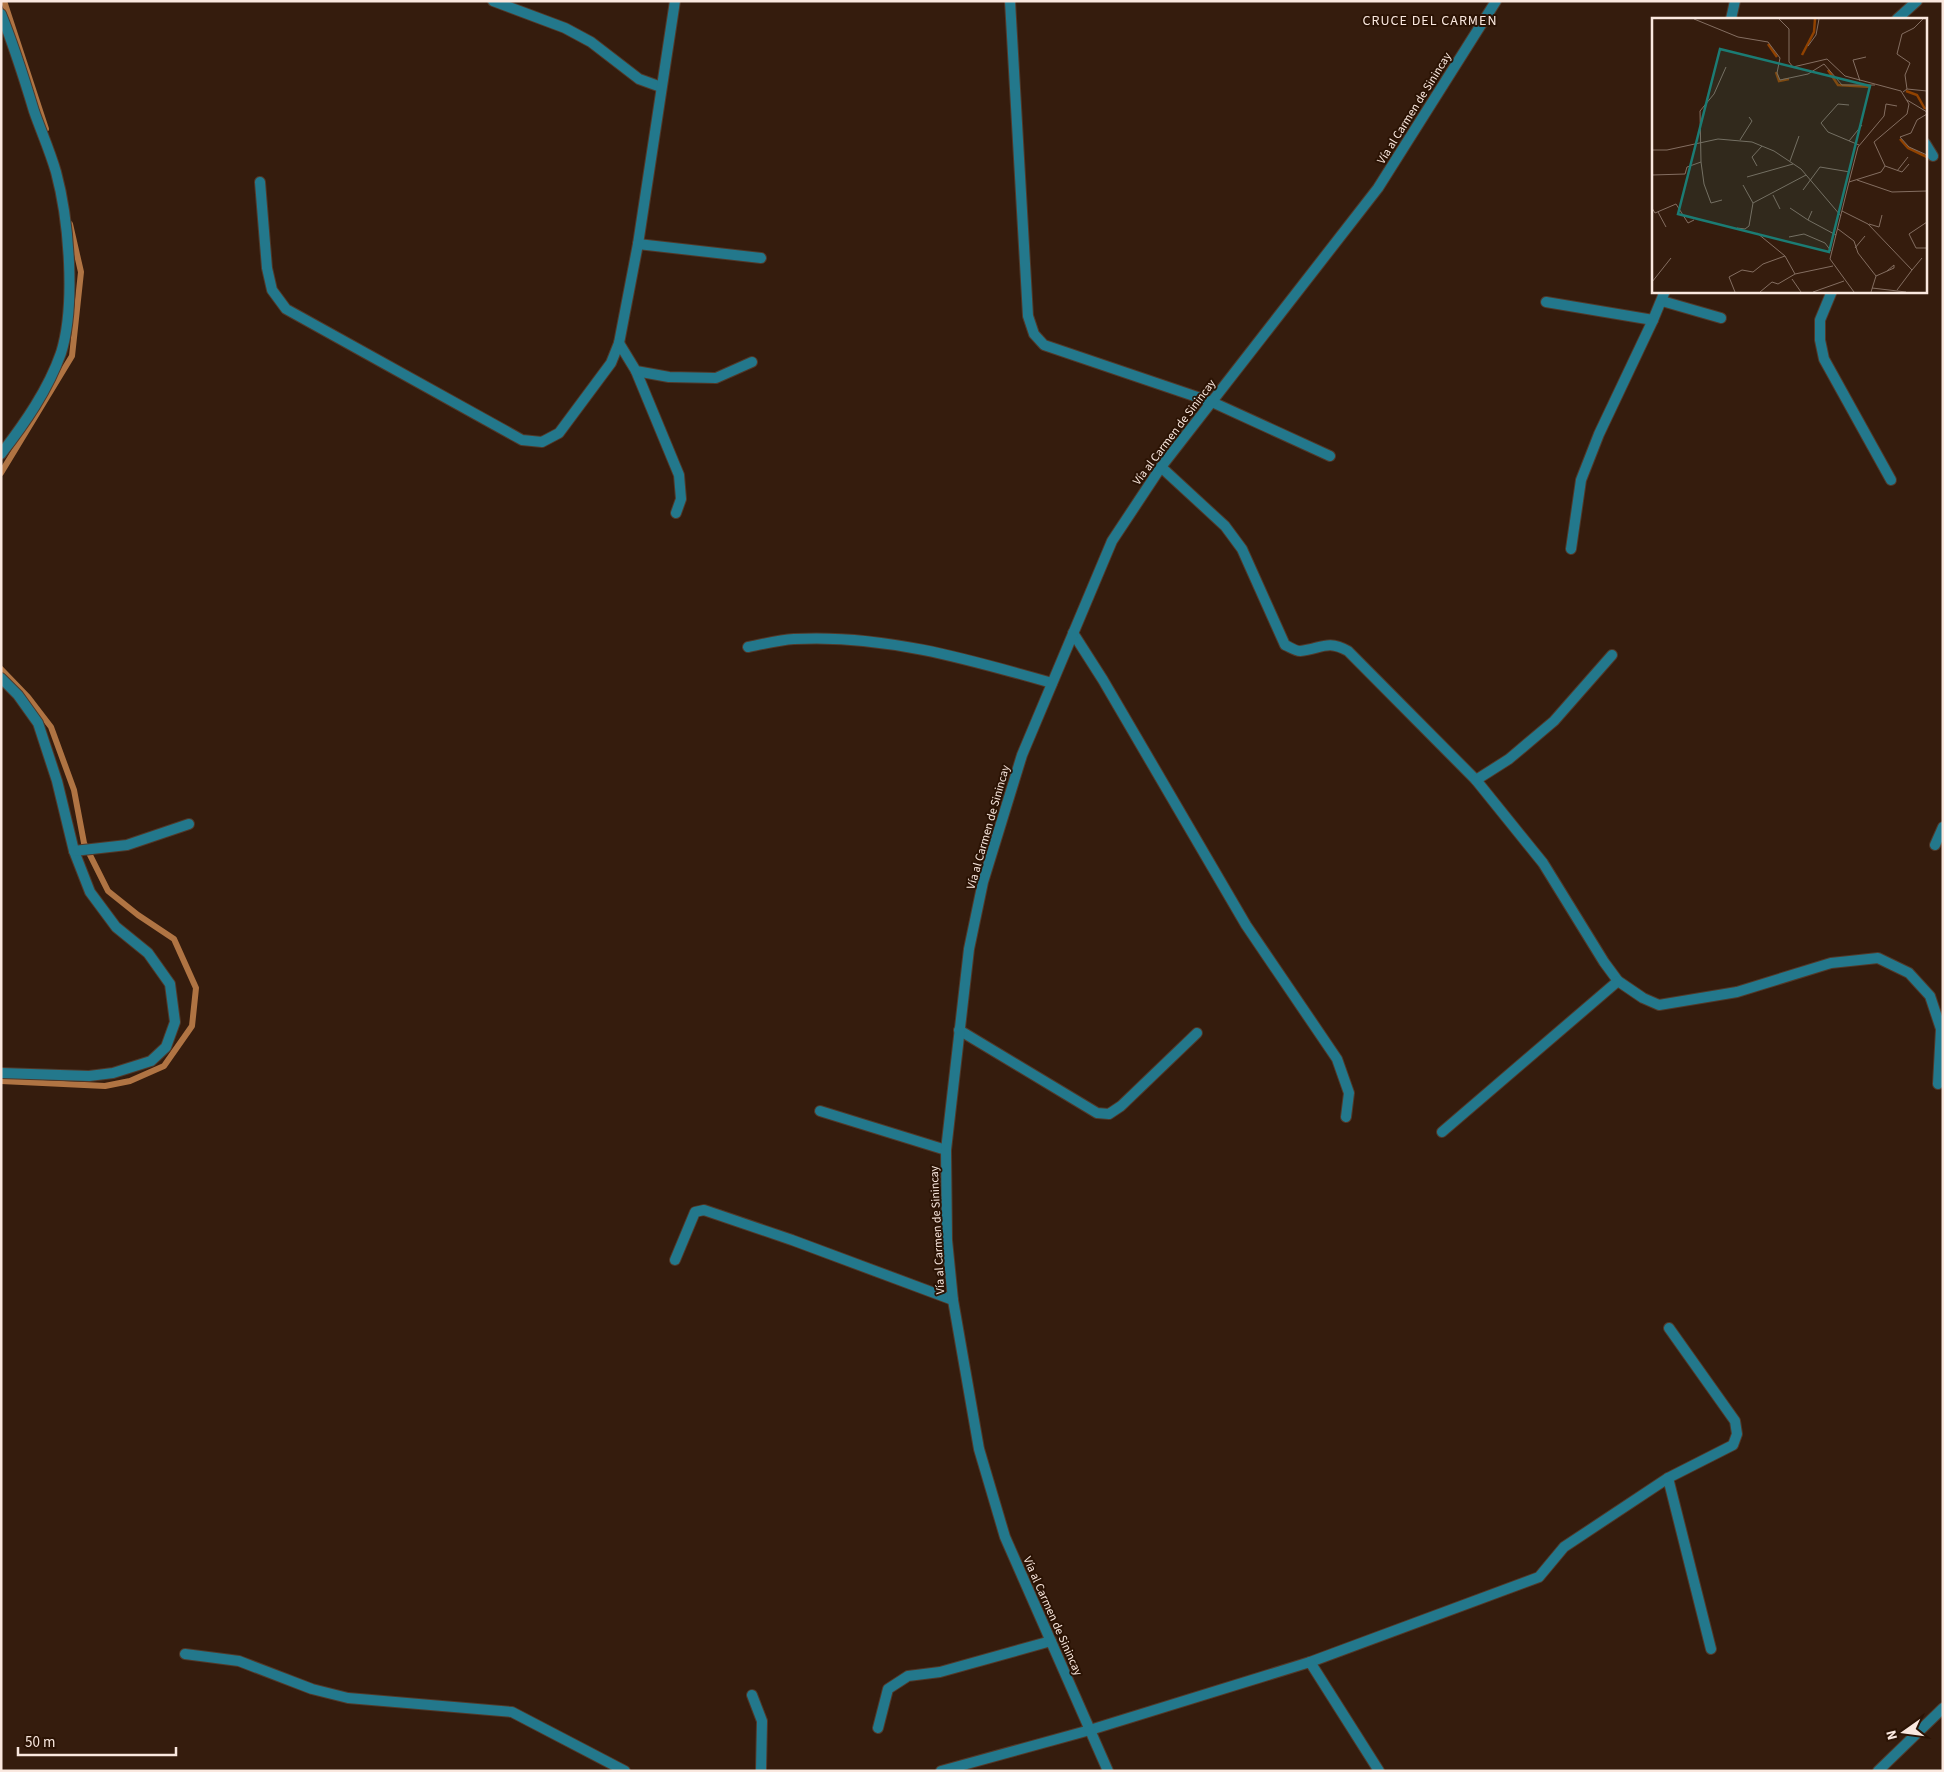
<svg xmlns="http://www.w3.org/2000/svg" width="1944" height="1772" font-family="'Source Sans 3',sans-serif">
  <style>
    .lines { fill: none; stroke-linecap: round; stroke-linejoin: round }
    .stream { stroke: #b07443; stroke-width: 6 }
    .service-casing { stroke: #51392a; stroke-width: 12 }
    .minor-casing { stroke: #51392a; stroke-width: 12 }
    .tertiary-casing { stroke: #51392a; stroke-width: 12 }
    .service { stroke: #23788c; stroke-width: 10 }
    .minor { stroke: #23788c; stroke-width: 10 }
    .tertiary { stroke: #23788c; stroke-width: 10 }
    .labels { text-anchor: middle; stroke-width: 4; stroke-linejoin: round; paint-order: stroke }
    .street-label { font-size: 12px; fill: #fae8df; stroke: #2b1304 }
    .neighbourhood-label { font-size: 14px; letter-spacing: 1px; fill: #fae8df; stroke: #2b1304 }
    .inset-river { fill: none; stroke: #914200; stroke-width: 2.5 }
    .inset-road { fill: none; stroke: #846e61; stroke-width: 1 }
    .view { fill: #1b7c74; fill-opacity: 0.15; stroke: #1b7c74; stroke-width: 2.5 }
    .inset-edge { fill: none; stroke: #fae8df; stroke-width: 2.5 }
  </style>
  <rect width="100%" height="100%" fill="#351c0d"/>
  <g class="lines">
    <g class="stream">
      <path d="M4,1L46,129"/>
      <path d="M1,473L72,356L81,272L70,224"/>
      <path d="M1,669L28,697L51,727L74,790L84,843L108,891L138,915L174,939L196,988L192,1026L164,1066L130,1081L105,1086L1,1081"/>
    </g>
    <defs>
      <g id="service">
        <path d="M1662,301L1721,318"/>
        <path d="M636,371L679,475L681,499L676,513"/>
        <path d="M752,1695L762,1721L761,1771"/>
        <path d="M878,1728L888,1689L908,1676L940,1672L1051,1641"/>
      </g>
      <g id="minor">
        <path d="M493,1L565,28L591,42L639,79L661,87"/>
        <path d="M1010,1L1028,316L1034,334L1044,345L1212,402L1330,456"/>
        <path d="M1,14C14,46 24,78 34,111C41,131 50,151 56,172C69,220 76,305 61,353C48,390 25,423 1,454"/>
        <path d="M1731,19L1735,1"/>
        <path d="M1897,19L1917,1"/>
        <path d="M1925,143L1933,156"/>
        <path d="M260,182L267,268L272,290L286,309L522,440L542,442L559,433L611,363L619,343L638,244L675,1"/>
        <path d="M638,244L761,258"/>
        <path d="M1832,291L1820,320V340L1824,359L1891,480"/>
        <path d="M1546,302L1653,320L1665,291"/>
        <path d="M619,343L636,371L669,377L716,378L752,362"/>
        <path d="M1161,467L1225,526L1242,549L1285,645C1290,647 1295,651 1300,651C1321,649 1327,639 1348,651L1476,780L1543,863L1604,962L1618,981L1643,998L1659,1005L1737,992L1831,963L1878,958L1909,973L1930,996L1941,1029L1938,1084"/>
        <path d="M1571,549L1581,480L1599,434L1653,320"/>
        <path d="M1073,633L1103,680L1246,925L1337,1059L1349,1093L1346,1117"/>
        <path d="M748,647C763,644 779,640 794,639C882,634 968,659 1052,683"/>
        <path d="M1,678L18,695L38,723L57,781L74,851L90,892L116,927L148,953L170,984L175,1022L166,1047L151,1061L113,1073L89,1076L1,1073"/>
        <path d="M1476,780L1509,759L1554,721L1612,655"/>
        <path d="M1935,845L1943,827"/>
        <path d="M74,851L127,845L189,824"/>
        <path d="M959,1030L1097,1113L1109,1114L1121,1106L1197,1033"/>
        <path d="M820,1111L946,1150"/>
        <path d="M1442,1132L1618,981"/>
        <path d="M675,1260L695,1212L704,1210L792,1240L953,1300"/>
        <path d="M1668,1478L1711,1649"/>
        <path d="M185,1654L239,1661L312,1689L348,1698L512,1712L625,1771"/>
        <path d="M1310,1662L1539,1577L1564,1547L1668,1478L1733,1445L1737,1434L1735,1421L1669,1328"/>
        <path d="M941,1771L1090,1730L1310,1662L1379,1771"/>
        <path d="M1878,1771L1943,1708"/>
      </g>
      <path id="tertiary" d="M1108,1771L1005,1537L979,1449L953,1300L947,1240L946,1150L969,949L983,882L1022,755L1112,541L1161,467L1378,188L1496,1"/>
    </defs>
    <use href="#service" class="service-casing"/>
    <use href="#minor" class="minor-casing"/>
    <use href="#tertiary" class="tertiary-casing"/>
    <use href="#service" class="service"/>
    <use href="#minor" class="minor"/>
    <use href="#tertiary" class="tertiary"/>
  </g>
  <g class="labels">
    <g class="street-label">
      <text transform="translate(1414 108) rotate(-58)" y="4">Vía al Carmen de Sinincay</text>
      <text transform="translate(1174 432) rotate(-53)" y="4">Vía al Carmen de Sinincay</text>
      <text transform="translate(988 827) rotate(-74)" y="4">Vía al Carmen de Sinincay</text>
      <text transform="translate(937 1230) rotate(-93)" y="4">Vía al Carmen de Sinincay</text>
      <text transform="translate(1053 1616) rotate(66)" y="4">Vía al Carmen de Sinincay</text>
    </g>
    <g class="neighbourhood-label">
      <text x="1430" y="25">CRUCE DEL CARMEN</text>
    </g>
  </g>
  <g transform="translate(1652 18)">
    <rect width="275" height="275" fill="#351c0d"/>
    <path class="inset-river" d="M116,26L125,39M150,37L162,14L163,1M176,52L186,67L219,69M124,54L127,63L137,61M254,73L265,77L273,91M248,121L256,130L275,139"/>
    <path class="inset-road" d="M42,1L86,19L116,24L128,40L125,55L128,62L156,56L172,46L190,67H223M127,1L137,11V44L141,49L175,41L193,58L249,73L257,86L255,96L222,124L233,148L229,154L197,164L178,241L202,274M156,28L164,17L167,1M208,63L201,42L214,39M255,71L253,57L258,45L245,36L250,16L262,10L271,1M251,74L255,71L275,73M255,82L275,94M197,87L186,86L169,105L176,114L207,127M275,96L265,102L259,115L248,119L257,129L275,137M88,122L100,103L97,99M197,123L210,107M0,132H15L66,121L100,124L122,133L149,151L189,198M138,143L147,118M49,144L52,166L59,185L70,182M105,148L100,139L110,128M233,148L250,154L257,146M245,153L256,139M0,157L33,156L35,149L49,144L48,93L62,76L74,49M95,159L141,146M205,162L240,174L275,173M197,164L206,129L232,98L234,86L245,88M91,167L101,185M151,172L168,149L198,154M121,177L128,191M0,190L3,195L24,186L36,205L42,202M138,190L156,202M160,193L156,202L184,217M190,193L216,206L260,252L270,240M6,194L14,209M275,204L257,216L264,230H275M217,206L227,209L230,197M85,210L93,211L97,208L101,185L154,157M186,211L202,223L206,235L224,258L219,274M105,215L133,238M137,219L152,216L173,225L179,233M203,230L213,218M224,258L242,250V247L235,253M140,261L149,274M0,264L19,240M220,270L254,274M245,272L260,252M83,274L77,259L90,252L101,254L111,246L133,238L143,256L181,248M108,274L120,264L126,266L143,256M161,274L192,263"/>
    <path class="view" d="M68,31L218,68L177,234L26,196Z"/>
    <rect width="275" height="275" class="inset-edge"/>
  </g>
  <rect width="1944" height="1772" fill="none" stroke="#fae8df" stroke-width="5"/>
  <g transform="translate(1904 1732) rotate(256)" stroke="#2b1304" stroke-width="4" paint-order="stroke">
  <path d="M0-4L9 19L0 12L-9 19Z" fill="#fae8df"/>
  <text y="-8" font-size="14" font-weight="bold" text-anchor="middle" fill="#fae8df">N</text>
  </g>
  <path d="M18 1747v8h158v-8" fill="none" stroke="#fae8df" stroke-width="2.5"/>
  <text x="25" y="1747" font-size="15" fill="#fae8df" stroke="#2b1304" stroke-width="4" paint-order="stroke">50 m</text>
</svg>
